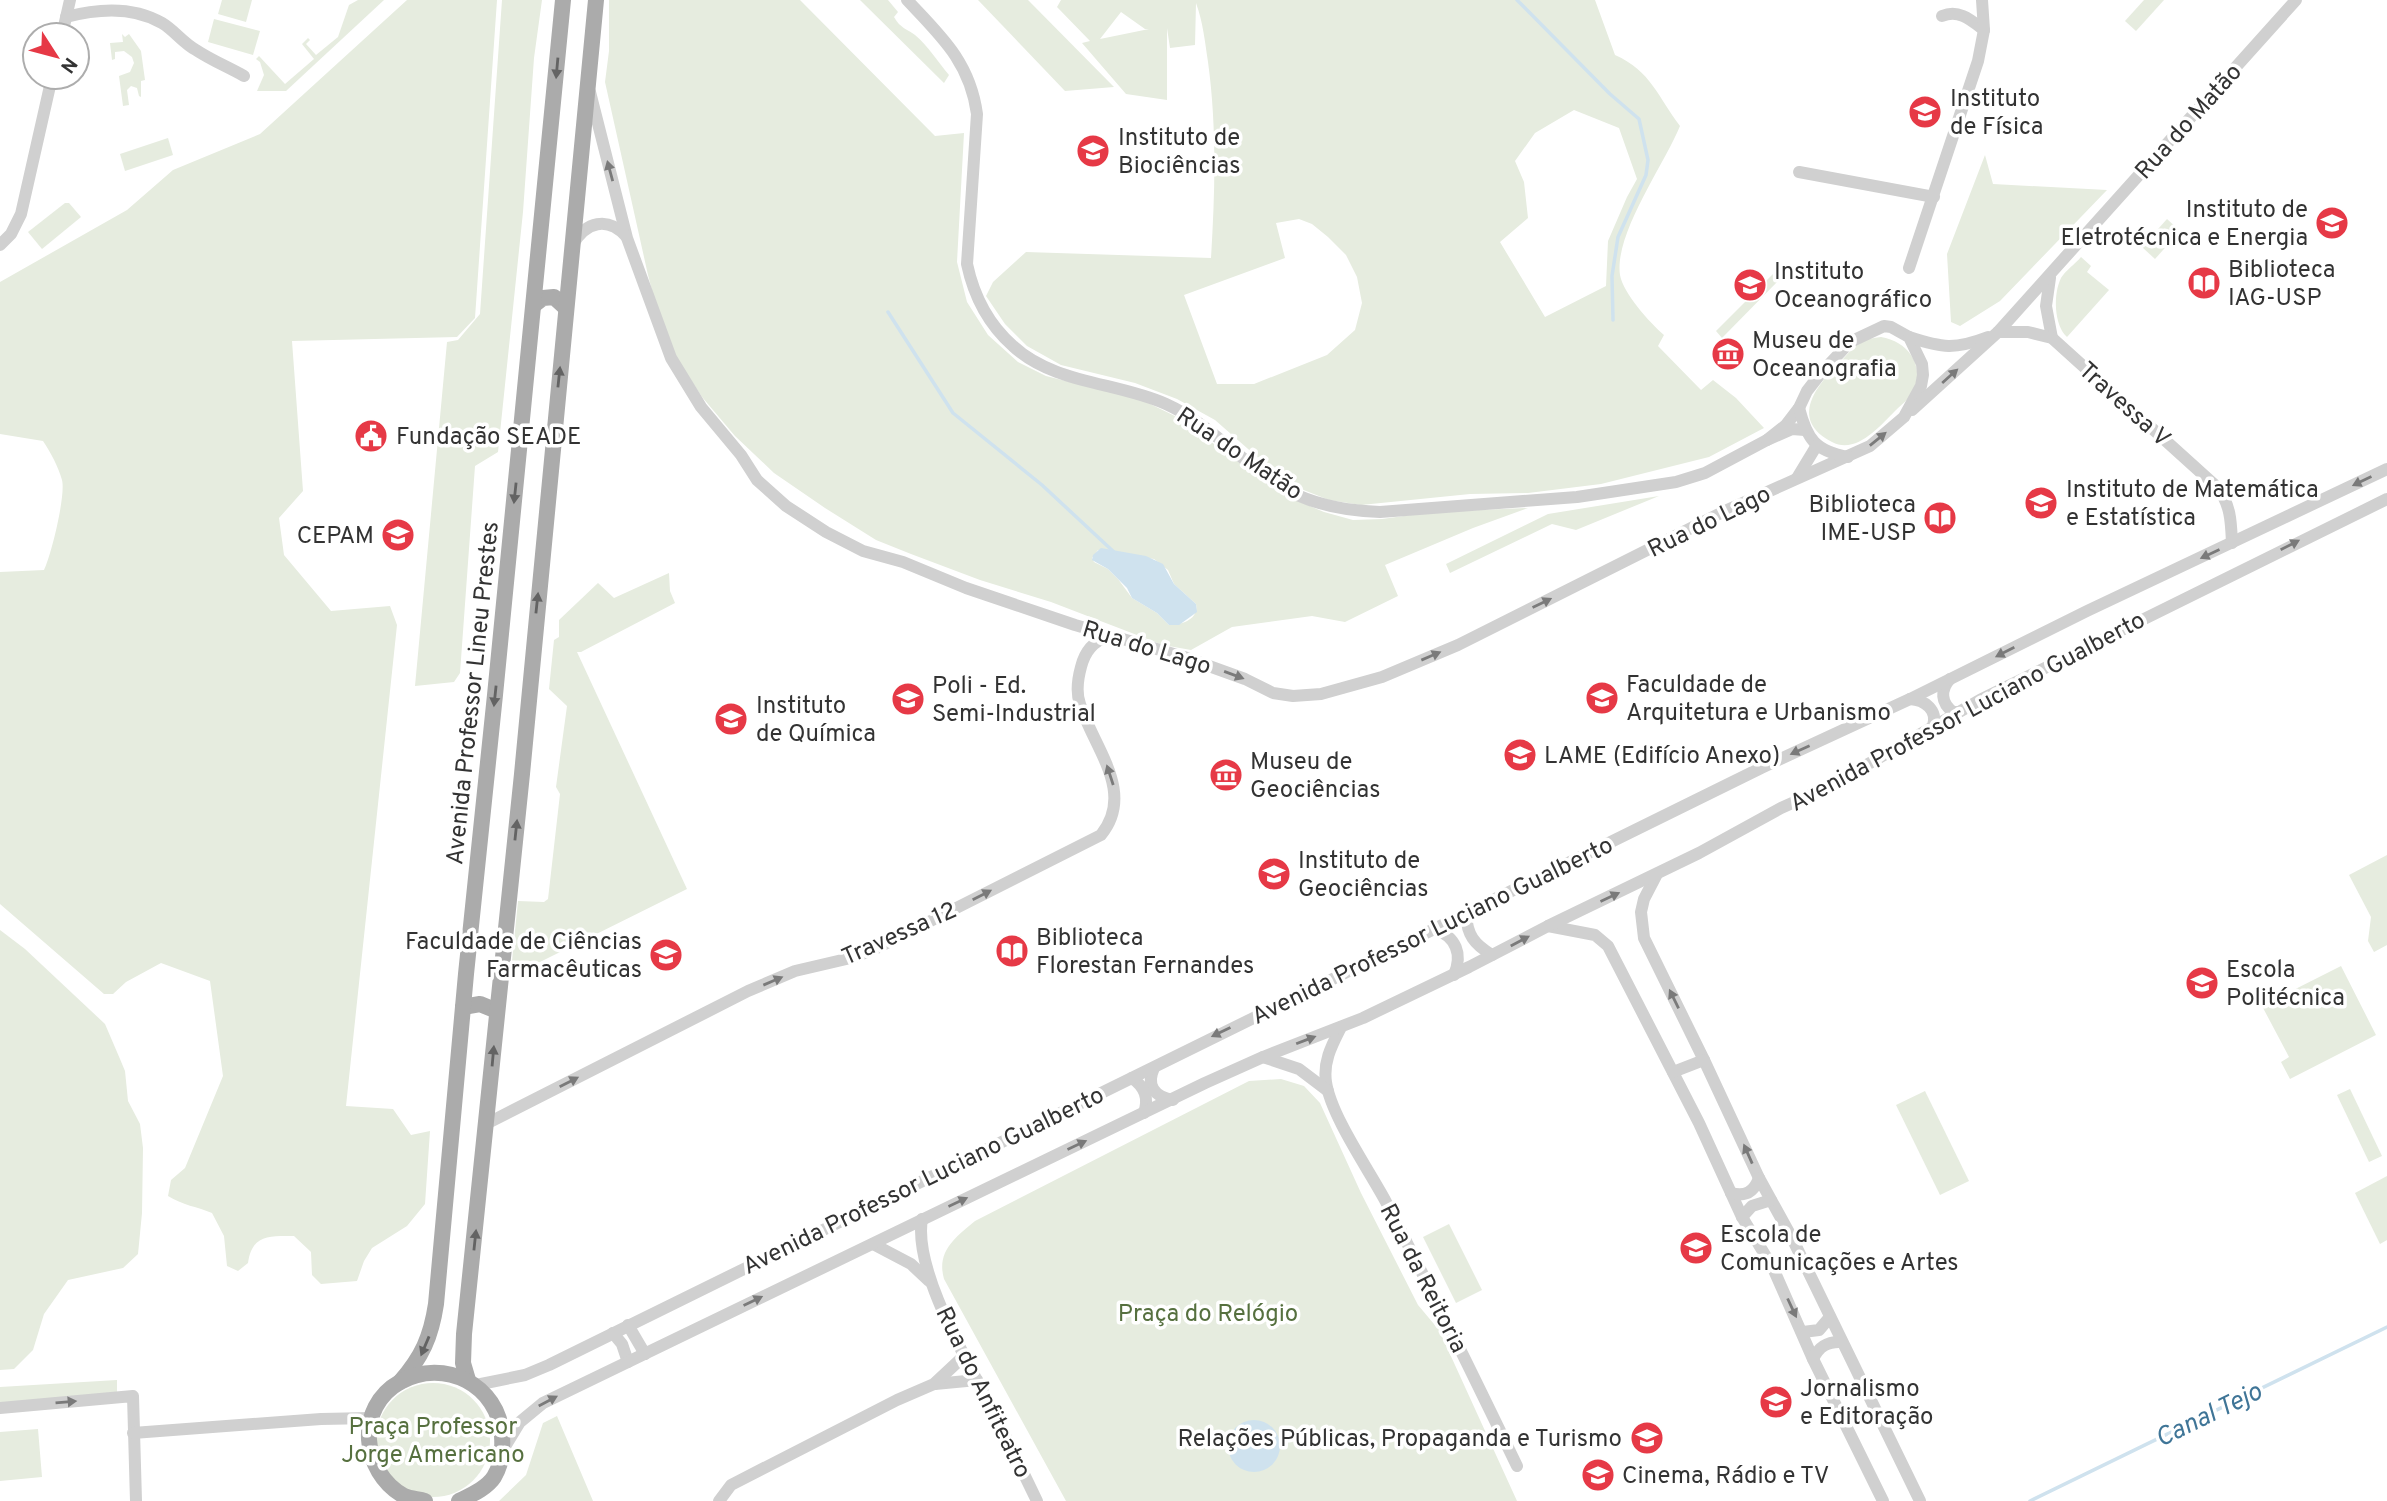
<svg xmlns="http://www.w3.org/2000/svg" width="2387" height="1501" font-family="Overpass,sans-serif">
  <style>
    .green { fill: #e6ecdf; fill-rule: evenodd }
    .water { fill: #cfe2ee }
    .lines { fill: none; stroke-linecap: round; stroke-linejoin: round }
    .stream { stroke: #cfe2ee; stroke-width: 3.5 }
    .minor { stroke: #d0d0d0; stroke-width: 12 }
    .major { stroke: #ababab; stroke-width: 16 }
    .oneway { fill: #636363 }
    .oneway2 { fill: #7a7a7a }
    .labels { text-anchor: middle; stroke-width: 7; stroke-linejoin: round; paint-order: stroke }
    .poi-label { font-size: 24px; fill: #333; stroke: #fff; text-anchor: start }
    .street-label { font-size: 24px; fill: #333; stroke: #fff }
    .park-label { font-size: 24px; fill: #56703f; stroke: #fff }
    .water-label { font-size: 26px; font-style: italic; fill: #3f7597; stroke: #fff }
  </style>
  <rect width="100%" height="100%" fill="#fff"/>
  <g class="green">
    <path d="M222,0H252L246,22L218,14Z"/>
    <path d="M358,0H384L286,91H257L264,75L260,62L256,59L259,56L285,84L314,59L302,44L308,38L310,40L306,44L316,55L338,37L349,5Z"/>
    <path d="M407,0H497L475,318L457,337L292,341L303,491L279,518L284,555L331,611L390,606L397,625L346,1106L393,1109L411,1135L430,1131L425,1204L407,1226L372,1248L364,1261L357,1281L321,1284L312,1275L311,1252L294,1236C270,1236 252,1234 248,1263L238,1271L227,1266L224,1236L212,1213C198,1207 182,1205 168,1196L171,1180L185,1168L223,1076L210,981L161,963L126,982L113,994H104L0,904V572L44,570C51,556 66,495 62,480C58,466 51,453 43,441L0,434V282L127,210L173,170L260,134Z"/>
    <path d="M502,0H542L534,58L523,212L498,452L475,466L460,673L454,682L415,686L447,342L458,340L480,314Z"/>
    <path d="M609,0H800L935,136L964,133L957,262L967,302L988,335L1018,362L1046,376L1142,400L1179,418L1268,484L1293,499L1324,512L1353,520L1382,519L1433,512L1528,508L1473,528L1385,565L1398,596L1345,622L1312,616L1232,627L1191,650L1163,645L1051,602L980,580L911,554L876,540L825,508L774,473L735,436L702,397L676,357L658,313L648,275L605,82L609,51ZM1098,550L1154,559L1168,570L1174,584L1196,604C1199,619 1182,625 1169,625L1157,613L1132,598L1118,579L1108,569L1094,562L1092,558Z"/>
    <path d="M860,0H888L898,12L894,17C901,29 906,28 915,35C928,46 938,62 949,75L944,83Z"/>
    <path d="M978,0H1028L1114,87L1065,91Z"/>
    <path d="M1061,0H1595L1615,55C1651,71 1658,97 1680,126C1664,165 1614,234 1620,275C1623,293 1650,323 1664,335L1658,346L1701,390L1713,380L1736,398L1764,428L1709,457L1601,484L1528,493L1470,494L1361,505L1329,500L1296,487L1272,470L1215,420L1177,399L1135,383L1061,365L1027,346L1005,324L986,296L993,282L1026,252L1211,258C1215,192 1217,128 1208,62C1205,42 1203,22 1196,3L1195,45L1170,48L1167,28V100L1126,94L1082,43L1090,41L1057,7ZM1121,12L1145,29H1149L1100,39ZM1574,110L1619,128L1637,179L1627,197L1608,241L1606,286L1545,317L1500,242L1528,218L1524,182L1515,161L1535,133ZM1299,219L1312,224L1328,237L1346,255L1357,277L1362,303L1355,330L1327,355L1254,384H1217L1184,295L1285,258L1276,223Z"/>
    <path d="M2144,0H2164L2136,31L2125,21Z"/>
    <path d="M214,19L260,31L253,55L208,42Z"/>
    <path d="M122,34L125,37L129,34L141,51L145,80L141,81V97L139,96L137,88L131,86L127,90L129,105L123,106L119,76L130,72L134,63L132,57L124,51L115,52V59L112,60L110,43L123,42Z"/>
    <path d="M168,138L173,155L125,171L120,154Z"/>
    <path d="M1985,155L1993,184L2107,190L2000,301L1960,326L1951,322L1947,254Z"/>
    <path d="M65,203H69L81,217L42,249L28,232Z"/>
    <path d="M2167,219L2180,231L2155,259L2142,247Z"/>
    <path d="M2081,257L2091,266L2087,272L2109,290L2067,337C2054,325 2053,294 2061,278C2065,271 2075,264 2081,257Z"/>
    <path d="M1777,270L1783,276L1722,338L1716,331Z"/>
    <path d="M1881,337C1907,341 1926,365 1913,392C1909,399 1901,405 1895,411C1880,426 1856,455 1832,442C1788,419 1817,385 1841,361C1847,355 1853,347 1860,342C1866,339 1874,338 1881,337Z"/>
    <path d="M1659,496L1576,530L1552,524L1450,573L1446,564L1548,514Z"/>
    <path d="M669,573L670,591L675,603L581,652H577L687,889L540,962L511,971L518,901L544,902L548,899L560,794L556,787L567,706L549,689L554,640L559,637V620L598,583L614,598Z"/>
    <path d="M2387,855V945L2374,952L2368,941L2371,917L2349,875Z"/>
    <path d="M0,930L25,949L105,1024L120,1059L125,1071L128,1101L140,1124L143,1148L142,1213L138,1254L123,1268L68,1280L44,1314L33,1350L14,1369L0,1370Z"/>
    <path d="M2341,966L2376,1035L2290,1079L2281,1062L2289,1057L2262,1006Z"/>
    <path d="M1281,1079L1304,1086L1320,1103L1361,1193L1418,1305L1439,1330L1517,1501H1066L944,1279C936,1251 956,1237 975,1221L1249,1081Z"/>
    <path d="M2350,1089L2382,1156L2369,1162L2337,1095Z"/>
    <path d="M1925,1091L1969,1181L1940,1195L1896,1105Z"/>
    <path d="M2387,1176V1240L2380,1244L2355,1193Z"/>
    <path d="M1449,1224L1482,1290L1456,1303L1423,1237Z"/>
    <path d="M117,1380V1392L0,1404V1387Z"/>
    <circle cx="433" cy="1440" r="57"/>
    <path d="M557,1416L593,1501H499L526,1475L543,1423Z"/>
    <path d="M38,1429L42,1477L0,1481V1432Z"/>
  </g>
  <g class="water">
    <path d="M1101,548L1146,556L1163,564L1174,584L1196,604L1197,612L1179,625H1169L1157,613L1132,598L1127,588L1108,569L1092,560L1093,555Z"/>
    <circle cx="1254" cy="1446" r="26"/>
  </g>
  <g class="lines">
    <g class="stream">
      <path d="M1517,0L1610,94L1639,119L1648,160L1646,175L1618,237L1612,276L1613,320"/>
      <path d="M888,312L953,413L1042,485L1115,553"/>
      <path d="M2030,1501L2387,1327"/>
    </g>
    <g class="minor">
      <path d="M907,0C941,36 970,62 977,114L967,264C974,297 988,324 1013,346C1054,384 1117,382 1166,404C1215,426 1249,472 1297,495C1324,507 1351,511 1380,512L1577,497L1676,482L1705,473L1767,440L1792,429L1805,430"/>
      <path d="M1942,16C1959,9 1971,20 1984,30"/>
      <path d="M66,17C96,9 133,6 162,23C174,30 183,43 196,50C211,60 228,67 244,76"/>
      <path d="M62,35L70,0"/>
      <path d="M590,92L627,238L671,358L701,407L741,455L757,480L786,506L826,532L863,551L903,562L966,588L1075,625L1184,657L1245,679L1273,693L1293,696L1321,694L1382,677L1458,645L1725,511L1870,446L1904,417L1921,386L1923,375L1922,364L1909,337L1891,327L1884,326L1850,342L1821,373L1807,391L1799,408L1786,425L1767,440"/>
      <path d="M1799,172L1934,197"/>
      <path d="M573,244C586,222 607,216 626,236"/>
      <path d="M0,245L11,234L21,214L52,77"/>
      <path d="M1909,268L1978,61L1984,30L1982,0"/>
      <path d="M2050,278L2046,306L2052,338"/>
      <path d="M1998,332H2028L2052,338L2218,488C2231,506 2231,522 2232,543"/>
      <path d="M1909,337C1943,348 1954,350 1988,337"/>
      <path d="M1799,408C1807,439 1815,451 1848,457"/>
      <path d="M1912,410L1998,332L2296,0"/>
      <path d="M1797,478L1817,445"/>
      <path d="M1950,679C1940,690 1941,703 1953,712H1957"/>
      <path d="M1910,699C1925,700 1938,710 1933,726"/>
      <path d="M1657,874L1644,899L1641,912L1644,938L1704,1060L1759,1178L1792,1238L1920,1501"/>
      <path d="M1466,914C1467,935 1474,944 1492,955"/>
      <path d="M1548,926L1595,935L1608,946L1699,1123L1742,1217L1773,1268L1813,1359L1883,1501"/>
      <path d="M1435,929C1456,937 1463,954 1454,975"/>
      <path d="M1341,1027C1332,1045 1323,1061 1326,1082C1331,1116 1369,1170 1386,1202C1431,1289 1474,1377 1517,1466"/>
      <path d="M1263,1057L1299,1069L1328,1091"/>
      <path d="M1154,1068C1146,1085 1154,1097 1173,1100"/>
      <path d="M1673,1072L1704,1060"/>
      <path d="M1132,1078C1145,1087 1149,1098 1144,1113"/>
      <path d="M486,1124L748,991L795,971L855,957L879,947L1101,835C1136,792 1093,747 1080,704C1076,693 1078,678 1081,667C1085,651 1093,642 1108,636"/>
      <path d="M1731,1193C1745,1197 1754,1192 1759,1178"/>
      <path d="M1742,1217L1752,1206L1771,1200"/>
      <path d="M922,1219C913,1270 968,1362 992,1409C1007,1439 1022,1470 1037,1501"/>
      <path d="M873,1244L911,1264L929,1281"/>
      <path d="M628,1325L645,1354"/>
      <path d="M1803,1332L1819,1330L1830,1317"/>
      <path d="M613,1333L622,1344L628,1362"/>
      <path d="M1813,1359C1819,1346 1828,1341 1842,1342"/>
      <path d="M935,1384L977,1380"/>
      <path d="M476,1385L525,1375L549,1365L1761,768L1910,699L2087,611L2387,469"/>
      <path d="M0,1408L133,1396L136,1501"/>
      <path d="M133,1433L321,1419L370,1418"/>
      <path d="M503,1450L520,1422L543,1403L1205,1083L1263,1057L1363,1018L1469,967L1548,926L1699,853L1781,808L1828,787L1980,700L2387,499"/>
      <path d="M719,1501L731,1485L897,1400L934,1384L964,1356"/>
    </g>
    <g class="major">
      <path d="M534,305L543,298L554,297L566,308"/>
      <path d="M463,1007L480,1004L497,1011"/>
      <path d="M468,1380L463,1363L464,1334L522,774L596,0"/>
      <path d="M400,1382C422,1357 431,1337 436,1304L466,974L495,695L563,0"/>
      <path d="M425,1501C419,1499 410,1499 404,1496C361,1472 355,1407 400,1382C444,1357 499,1385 502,1436C503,1450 502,1464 494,1477C487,1488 471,1495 459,1501"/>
    </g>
  </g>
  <defs><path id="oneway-solid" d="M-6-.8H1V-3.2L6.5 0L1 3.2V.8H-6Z" transform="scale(1.75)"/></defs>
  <g class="oneway">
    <use href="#oneway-solid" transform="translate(557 68) rotate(95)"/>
    <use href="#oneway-solid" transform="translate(559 377) rotate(-84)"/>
    <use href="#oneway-solid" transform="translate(515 493) rotate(96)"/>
    <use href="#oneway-solid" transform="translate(537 603) rotate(-84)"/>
    <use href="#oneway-solid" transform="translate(495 696) rotate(96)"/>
    <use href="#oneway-solid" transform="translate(516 830) rotate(-84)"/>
    <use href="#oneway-solid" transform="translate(493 1056) rotate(-85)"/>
    <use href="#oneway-solid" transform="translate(475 1240) rotate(-84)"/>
    <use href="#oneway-solid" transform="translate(425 1346) rotate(113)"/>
  </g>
  <g class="oneway2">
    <use href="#oneway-solid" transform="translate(610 171) rotate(-105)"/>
    <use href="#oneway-solid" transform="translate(1950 376) rotate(-42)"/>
    <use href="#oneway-solid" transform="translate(1878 439) rotate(-39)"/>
    <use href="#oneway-solid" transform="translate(2362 481) rotate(154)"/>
    <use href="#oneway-solid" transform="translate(2290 545) rotate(-27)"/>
    <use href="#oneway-solid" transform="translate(2210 554) rotate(155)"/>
    <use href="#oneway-solid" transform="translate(1542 603) rotate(-26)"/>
    <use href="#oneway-solid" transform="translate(2005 652) rotate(153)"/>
    <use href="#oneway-solid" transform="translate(1431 656) rotate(-23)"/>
    <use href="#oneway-solid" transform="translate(1234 675) rotate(20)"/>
    <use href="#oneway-solid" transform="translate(1800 750) rotate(156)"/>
    <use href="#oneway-solid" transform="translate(1110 775) rotate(-108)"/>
    <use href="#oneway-solid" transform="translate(982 895) rotate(-27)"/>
    <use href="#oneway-solid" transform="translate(1610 897) rotate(-25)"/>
    <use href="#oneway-solid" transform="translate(1520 941) rotate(-28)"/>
    <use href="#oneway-solid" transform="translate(773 981) rotate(-23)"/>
    <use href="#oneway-solid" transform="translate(1674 999) rotate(-116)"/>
    <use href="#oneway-solid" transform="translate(1221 1032) rotate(154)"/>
    <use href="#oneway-solid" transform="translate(1306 1040) rotate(-21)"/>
    <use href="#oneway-solid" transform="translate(569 1082) rotate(-27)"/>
    <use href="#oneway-solid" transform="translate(1077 1145) rotate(-25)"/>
    <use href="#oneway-solid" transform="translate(1748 1154) rotate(-114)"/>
    <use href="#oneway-solid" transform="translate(958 1202) rotate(-25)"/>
    <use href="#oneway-solid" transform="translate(753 1301) rotate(-26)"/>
    <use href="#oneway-solid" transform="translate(1792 1308) rotate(65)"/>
    <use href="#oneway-solid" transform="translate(548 1401) rotate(-28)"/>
    <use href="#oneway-solid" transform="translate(66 1402) rotate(-5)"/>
  </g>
  <defs>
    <symbol id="university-disc" viewBox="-11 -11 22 22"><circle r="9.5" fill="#e63946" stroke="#fff"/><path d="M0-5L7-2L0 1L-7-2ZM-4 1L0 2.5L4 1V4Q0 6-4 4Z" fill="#fff"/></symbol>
    <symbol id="library-disc" viewBox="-11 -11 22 22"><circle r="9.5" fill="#e63946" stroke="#fff"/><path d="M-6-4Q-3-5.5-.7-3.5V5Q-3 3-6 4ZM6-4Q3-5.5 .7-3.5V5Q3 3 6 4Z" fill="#fff"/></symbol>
    <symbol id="museum-disc" viewBox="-11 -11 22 22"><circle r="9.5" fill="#e63946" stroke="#fff"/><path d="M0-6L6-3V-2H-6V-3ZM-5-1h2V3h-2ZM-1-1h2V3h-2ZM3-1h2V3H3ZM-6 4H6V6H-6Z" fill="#fff"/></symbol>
    <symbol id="civic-disc" viewBox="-11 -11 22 22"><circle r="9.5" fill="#e63946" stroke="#fff"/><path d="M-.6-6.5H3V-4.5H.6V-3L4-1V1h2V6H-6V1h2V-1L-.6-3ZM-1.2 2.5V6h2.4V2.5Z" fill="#fff"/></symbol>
  </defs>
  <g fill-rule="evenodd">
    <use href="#university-disc" x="1906" y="93" width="38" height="38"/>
    <use href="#university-disc" x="1074" y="132" width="38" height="38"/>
    <use href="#university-disc" x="2313" y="204" width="38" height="38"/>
    <use href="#library-disc" x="2185" y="264" width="38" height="38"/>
    <use href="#university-disc" x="1731" y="266" width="38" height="38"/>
    <use href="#museum-disc" x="1709" y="335" width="38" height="38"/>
    <use href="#civic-disc" x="352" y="417" width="38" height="38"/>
    <use href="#university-disc" x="2022" y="484" width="38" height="38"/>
    <use href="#library-disc" x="1921" y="499" width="38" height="38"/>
    <use href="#university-disc" x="379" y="516" width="38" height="38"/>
    <use href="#university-disc" x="1583" y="679" width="38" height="38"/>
    <use href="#university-disc" x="889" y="680" width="38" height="38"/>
    <use href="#university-disc" x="712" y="700" width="38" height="38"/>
    <use href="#university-disc" x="1501" y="736" width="38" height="38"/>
    <use href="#museum-disc" x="1207" y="756" width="38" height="38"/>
    <use href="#university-disc" x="1255" y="855" width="38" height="38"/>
    <use href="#library-disc" x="993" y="932" width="38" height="38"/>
    <use href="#university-disc" x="647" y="936" width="38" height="38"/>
    <use href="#university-disc" x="2183" y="964" width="38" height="38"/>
    <use href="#university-disc" x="1677" y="1229" width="38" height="38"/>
    <use href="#university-disc" x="1757" y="1383" width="38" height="38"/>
    <use href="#university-disc" x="1628" y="1419" width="38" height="38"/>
    <use href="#university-disc" x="1579" y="1456" width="38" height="38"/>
  </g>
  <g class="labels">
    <g class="poi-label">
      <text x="1950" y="106">Instituto<tspan x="1950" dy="28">de Física</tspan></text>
      <text x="1118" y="145">Instituto de<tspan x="1118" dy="28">Biociências</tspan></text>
      <text x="2308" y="217" text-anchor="end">Instituto de<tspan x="2308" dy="28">Eletrotécnica e Energia</tspan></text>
      <text x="2228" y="277">Biblioteca<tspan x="2228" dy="28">IAG-USP</tspan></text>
      <text x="1774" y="279">Instituto<tspan x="1774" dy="28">Oceanográfico</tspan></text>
      <text x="1752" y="348">Museu de<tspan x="1752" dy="28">Oceanografia</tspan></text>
      <text x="396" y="444">Fundação SEADE</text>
      <text x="2066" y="497">Instituto de Matemática<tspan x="2066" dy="28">e Estatística</tspan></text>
      <text x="1916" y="512" text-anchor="end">Biblioteca<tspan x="1916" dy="28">IME-USP</tspan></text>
      <text x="374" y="543" text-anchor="end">CEPAM</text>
      <text x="1626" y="692">Faculdade de<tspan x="1626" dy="28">Arquitetura e Urbanismo</tspan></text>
      <text x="932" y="693">Poli - Ed.<tspan x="932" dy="28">Semi-Industrial</tspan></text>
      <text x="756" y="713">Instituto<tspan x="756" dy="28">de Química</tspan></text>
      <text x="1544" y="763">LAME (Edifício Anexo)</text>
      <text x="1250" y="769">Museu de<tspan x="1250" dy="28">Geociências</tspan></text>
      <text x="1298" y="868">Instituto de<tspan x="1298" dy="28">Geociências</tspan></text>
      <text x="1036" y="945">Biblioteca<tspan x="1036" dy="28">Florestan Fernandes</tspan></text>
      <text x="642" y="949" text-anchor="end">Faculdade de Ciências<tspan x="642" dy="28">Farmacêuticas</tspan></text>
      <text x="2226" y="977">Escola<tspan x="2226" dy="28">Politécnica</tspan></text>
      <text x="1720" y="1242">Escola de<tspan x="1720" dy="28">Comunicações e Artes</tspan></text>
      <text x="1800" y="1396">Jornalismo<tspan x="1800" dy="28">e Editoração</tspan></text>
      <text x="1622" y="1446" text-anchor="end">Relações Públicas, Propaganda e Turismo</text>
      <text x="1622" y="1483">Cinema, Rádio e TV</text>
    </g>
    <g class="street-label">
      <text transform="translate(2188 121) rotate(-48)" y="8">Rua do Matão</text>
      <text transform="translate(2125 404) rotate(42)" y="8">Travessa V</text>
      <text transform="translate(1240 453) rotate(34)" y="8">Rua do Matão</text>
      <text transform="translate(1709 521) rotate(-26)" y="8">Rua do Lago</text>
      <text transform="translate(1147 647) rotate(17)" y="8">Rua do Lago</text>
      <text transform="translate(472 693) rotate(-84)" y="8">Avenida Professor Lineu Prestes</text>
      <text transform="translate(1967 711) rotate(-28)" y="8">Avenida Professor Luciano Gualberto</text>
      <text transform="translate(1432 930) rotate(-26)" y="8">Avenida Professor Luciano Gualberto</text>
      <text transform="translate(899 933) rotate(-24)" y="8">Travessa 12</text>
      <text transform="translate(923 1180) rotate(-26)" y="8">Avenida Professor Luciano Gualberto</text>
      <text transform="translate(1424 1278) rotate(63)" y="8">Rua da Reitoria</text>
      <text transform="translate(984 1392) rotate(64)" y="8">Rua do Anfiteatro</text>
    </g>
    <g class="park-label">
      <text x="1208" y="1321">Praça do Relógio</text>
      <text x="433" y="1434">Praça Professor<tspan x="433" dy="28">Jorge Americano</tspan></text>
    </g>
    <g class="water-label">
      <text transform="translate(2208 1414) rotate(-26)" y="9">Canal Tejo</text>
    </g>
  </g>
  <g transform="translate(56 56) rotate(126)"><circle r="33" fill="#ffffff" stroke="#adadad" stroke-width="2"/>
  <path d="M0-5L12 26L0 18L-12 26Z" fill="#e63946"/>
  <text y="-10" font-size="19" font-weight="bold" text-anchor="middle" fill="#333333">N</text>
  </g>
</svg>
